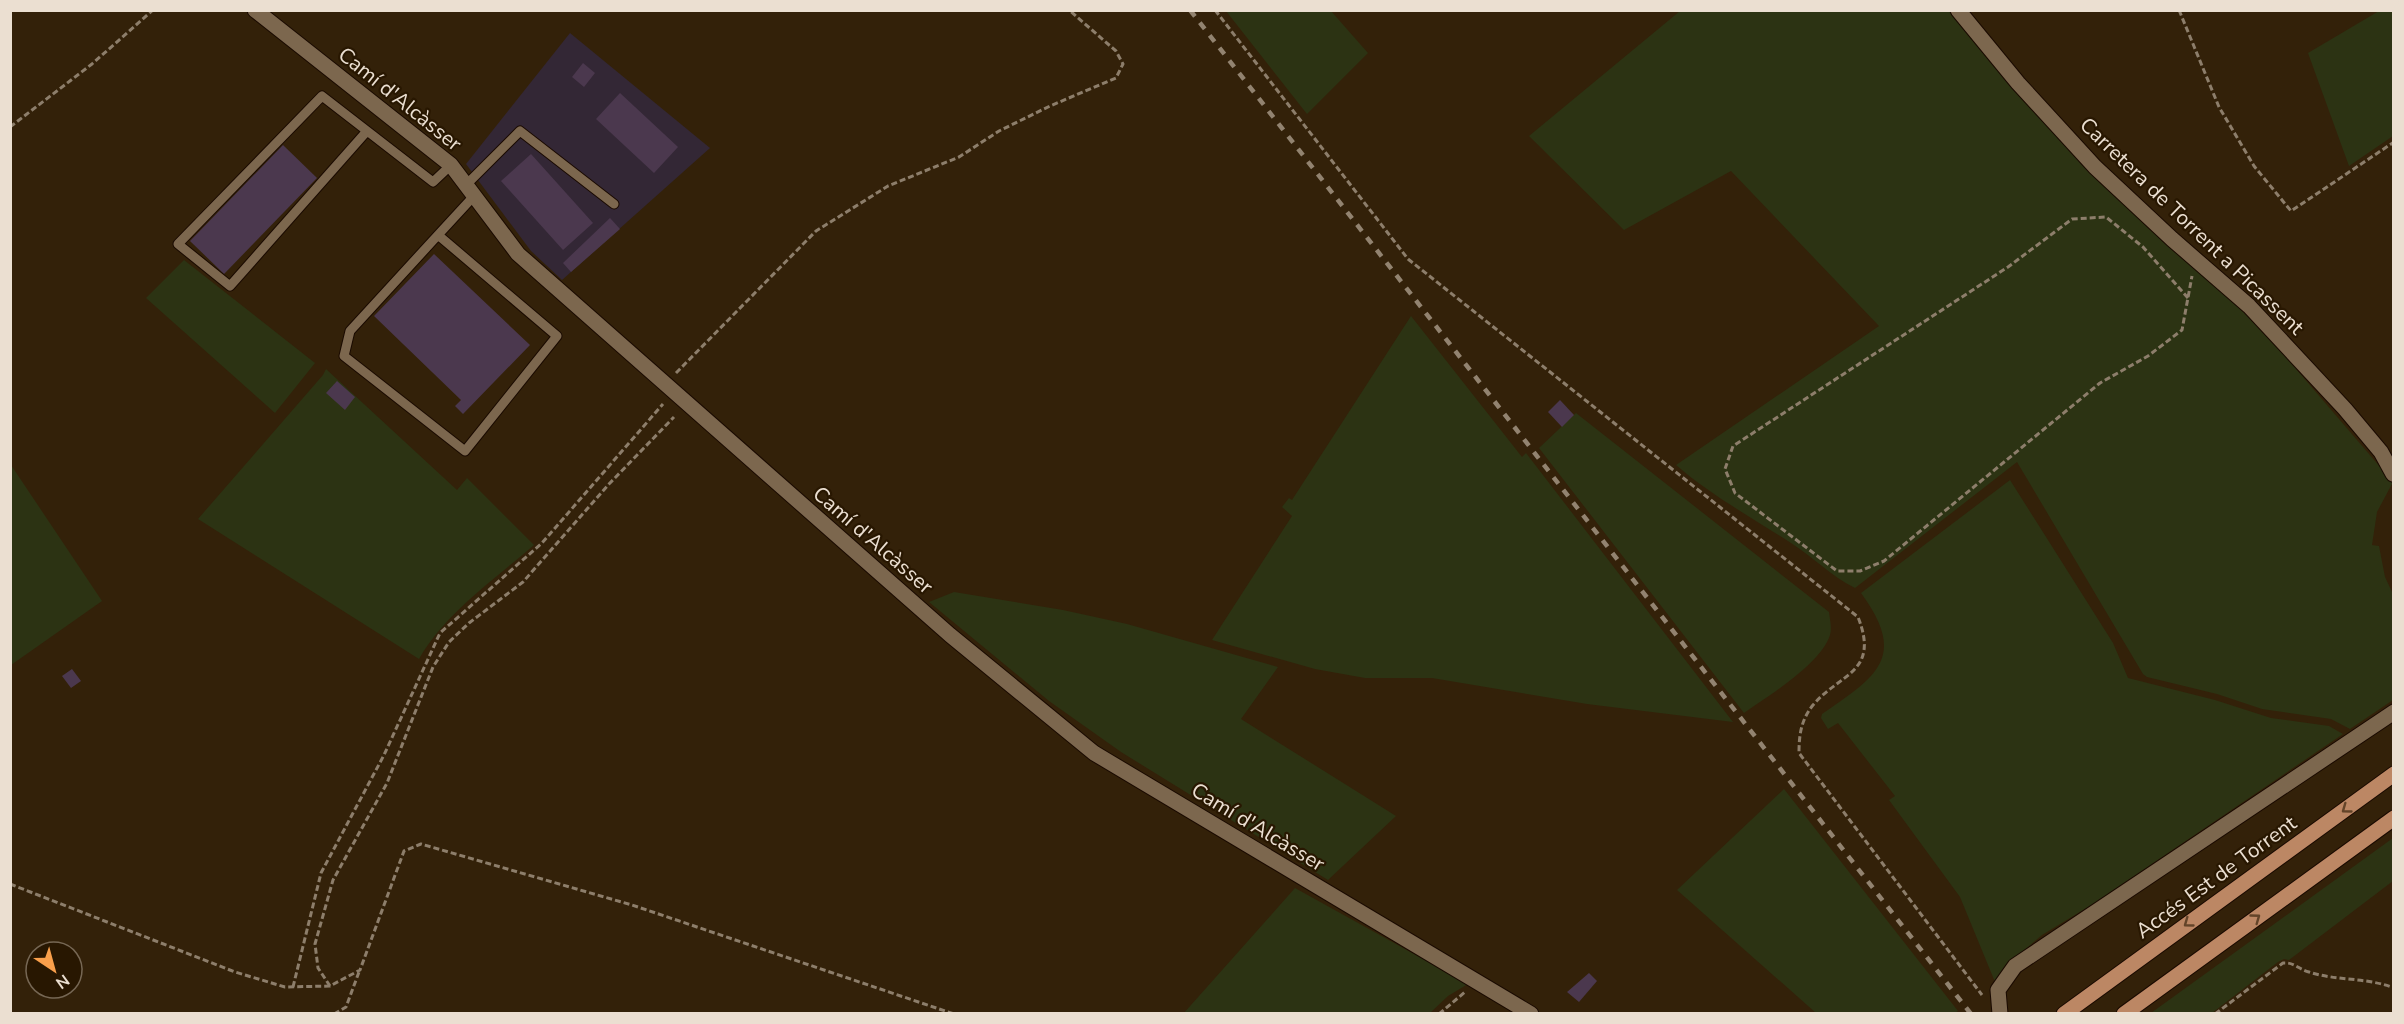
<svg xmlns="http://www.w3.org/2000/svg" width="2404" height="1024" font-family="'Nunito Sans',sans-serif">
  <style>
    .industrial { fill: #332735 }
    .green { fill: #2c3313 }
    .building { fill: #4b384e }
    .lines { fill: none; stroke-linecap: round; stroke-linejoin: round }
    .service-casing { stroke: #1a0a00; stroke-width: 11 }
    .minor-casing { stroke: #1a0a00; stroke-width: 17 }
    .tertiary-casing { stroke: #1a0a00; stroke-width: 17 }
    .primary-casing { stroke: #1a0a00; stroke-width: 17 }
    .path { stroke: #8d7e6b; stroke-width: 3; stroke-dasharray: 6 3; stroke-linecap: butt }
    .service { stroke: #7c674e; stroke-width: 9 }
    .minor { stroke: #7c674e; stroke-width: 15 }
    .tertiary { stroke: #7c674e; stroke-width: 15 }
    .primary { stroke: #bc8764; stroke-width: 15 }
    .rail { stroke: #928370; stroke-width: 4.5; stroke-dasharray: 8 8; stroke-linecap: butt }
    .oneway { stroke: #634429 }
    .labels { text-anchor: middle; stroke-width: 4.5; stroke-linejoin: round; paint-order: stroke }
    .street-label { font-size: 21px; fill: #ebdfd1; stroke: #281701 }
  </style>
  <rect width="100%" height="100%" fill="#332109"/>
  <path class="industrial" d="M570,33L710,148L562,280L531,251L466,164Z"/>
  <g class="green">
    <path d="M1226,11H1331L1368,53L1307,114Z"/>
    <path d="M1680,11H1949L2014,89L2255,321L2393,482L2377,512L2372,545L2379,546L2385,577L2393,594V700L2350,729L2331,719L2262,709L2217,694L2147,677L2143,674L2017,462L1855,588C1831,576 1813,557 1791,543C1751,517 1712,496 1676,465L1879,326L1731,171L1624,230L1529,136Z"/>
    <path d="M2379,11H2393V136L2349,166L2308,53Z"/>
    <path d="M184,260L315,363L275,413L146,298Z"/>
    <path d="M1411,316L1522,457L1526,453L1733,722L1587,704L1432,678H1365L1315,669L1212,640L1292,516L1282,507L1289,498L1292,500Z"/>
    <path d="M326,369L457,490L467,478L534,545C494,580 446,612 419,659L198,519L323,375Z"/>
    <path d="M1576,413L1829,612C1830,620 1832,628 1830,635C1821,664 1768,696 1744,713L1539,448Z"/>
    <path d="M11,465L102,601L11,665H10Z"/>
    <path d="M2010,480L2113,643L2128,678L2215,700L2271,718L2329,726L2343,734L2093,904L2042,935L2021,953L1995,982L1960,897L1889,800L1895,796L1838,723L1828,729L1821,718L1822,714C1877,676 1908,657 1861,593Z"/>
    <path d="M954,592L1063,610L1127,624L1278,667L1241,719L1396,816L1328,880L1121,752L1049,701L929,602Z"/>
    <path d="M1784,789L1958,1011L1953,1014L1816,1013L1677,890Z"/>
    <path d="M2393,838V881L2289,960L2284,959L2278,962L2212,1013H2151Z"/>
    <path d="M1295,888L1468,984L1448,996L1430,1013L1183,1014Z"/>
  </g>
  <g class="building">
    <path d="M583,63L595,73L584,87L572,77Z"/>
    <path d="M620,93L678,147L654,173L596,119Z"/>
    <path d="M283,145L317,178L224,274L190,241Z"/>
    <path d="M531,154L593,223L563,250L501,181Z"/>
    <path d="M610,218L620,229L571,272L563,263Z"/>
    <path d="M434,254L530,345L463,414L455,406L461,400L374,316Z"/>
    <path d="M337,381L355,397L345,410L326,393Z"/>
    <path d="M1560,400L1574,415L1562,427L1548,412Z"/>
    <path d="M72,669L81,681L71,688L62,676Z"/>
    <path d="M1589,973L1597,981L1579,1002L1567,992Z"/>
  </g>
  <g class="lines">
    <defs>
      <g id="service">
        <path d="M367,131L230,286L178,244L322,96L433,182L451,165"/>
        <path d="M465,186L520,131L614,204"/>
        <path d="M438,235L350,331L344,356L465,451L557,336L438,235L473,197"/>
      </g>
      <g id="minor">
        <path d="M255,10L451,165L518,254L950,635L1094,753L1531,1014"/>
        <path d="M2000,1014L1998,990L2015,966L2394,712"/>
      </g>
      <path id="tertiary" d="M1958,10L2018,83L2095,167L2172,239L2249,306L2345,409L2381,452L2393,474"/>
      <g id="primary">
        <path d="M2064,1014L2394,774"/>
        <path d="M2124,1014L2394,818"/>
      </g>
    </defs>
    <use href="#service" class="service-casing"/>
    <use href="#minor" class="minor-casing"/>
    <use href="#tertiary" class="tertiary-casing"/>
    <use href="#primary" class="primary-casing"/>
    <g class="path">
      <path d="M1215,10L1408,259L1858,617C1880,673 1840,673 1813,705C1801,720 1799,735 1799,753L1982,995"/>
      <path d="M2179,10L2219,107L2254,166L2291,211L2394,142"/>
      <path d="M10,127L92,64L153,10"/>
      <path d="M2188,298L2143,247L2106,217L2072,219L2008,267L1733,446L1725,469L1735,493L1837,571H1860L1884,561L2100,383L2148,356L2182,330L2192,276"/>
      <path d="M676,373L816,231L888,186L959,157L999,131L1050,106L1116,78L1123,64L1116,51L1069,10"/>
      <path d="M10,884L235,972L285,987L330,986L360,970L404,851L421,844L632,905L954,1014"/>
      <path d="M330,986L318,968L315,944L333,880L387,783L433,667L449,642L469,623L523,582L609,484L674,417"/>
      <path d="M293,987L321,873L384,755L440,633L542,543L663,404"/>
      <path d="M334,1014L346,1007L359,972"/>
      <path d="M1439,1014L1465,992"/>
      <path d="M2215,1014L2283,963C2294,962 2298,969 2309,972C2336,981 2366,977 2394,988"/>
    </g>
    <use href="#service" class="service"/>
    <use href="#minor" class="minor"/>
    <use href="#tertiary" class="tertiary"/>
    <use href="#primary" class="primary"/>
    <path class="rail" d="M1190,10L1971,1014"/>
  </g>
  <defs><path id="oneway-chevron" d="M-2-3.5L2.5 0L-2 3.5" fill="none" stroke-width="1.6" stroke-linecap="round" stroke-linejoin="round" transform="scale(1.5)"/></defs>
  <g class="oneway">
    <use href="#oneway-chevron" transform="translate(2346 809) rotate(144)"/>
    <use href="#oneway-chevron" transform="translate(2256 918) rotate(-36)"/>
    <use href="#oneway-chevron" transform="translate(2188 923) rotate(144)"/>
  </g>
  <g class="labels">
    <g class="street-label">
      <text transform="translate(400 99) rotate(39)" y="7">Camí d'Alcàsser</text>
      <text transform="translate(2192 226) rotate(44)" y="7">Carretera de Torrent a Picassent</text>
      <text transform="translate(873 540) rotate(41)" y="7">Camí d'Alcàsser</text>
      <text transform="translate(1258 827) rotate(31)" y="7">Camí d'Alcàsser</text>
      <text transform="translate(2216 877) rotate(-36)" y="7">Accés Est de Torrent</text>
    </g>
  </g>
  <rect width="2404" height="1024" fill="none" stroke="#ebdfd1" stroke-width="24"/>
  <g transform="translate(54 970) rotate(144)"><circle r="28" fill="#281701" stroke="#766754" stroke-width="1.5"/>
  <path d="M0-4.5L10 22L0 15L-10 22Z" fill="#f9a04c"/>
  <text y="-9" font-size="16" font-weight="bold" text-anchor="middle" fill="#ebdfd1">N</text>
  </g>
</svg>
